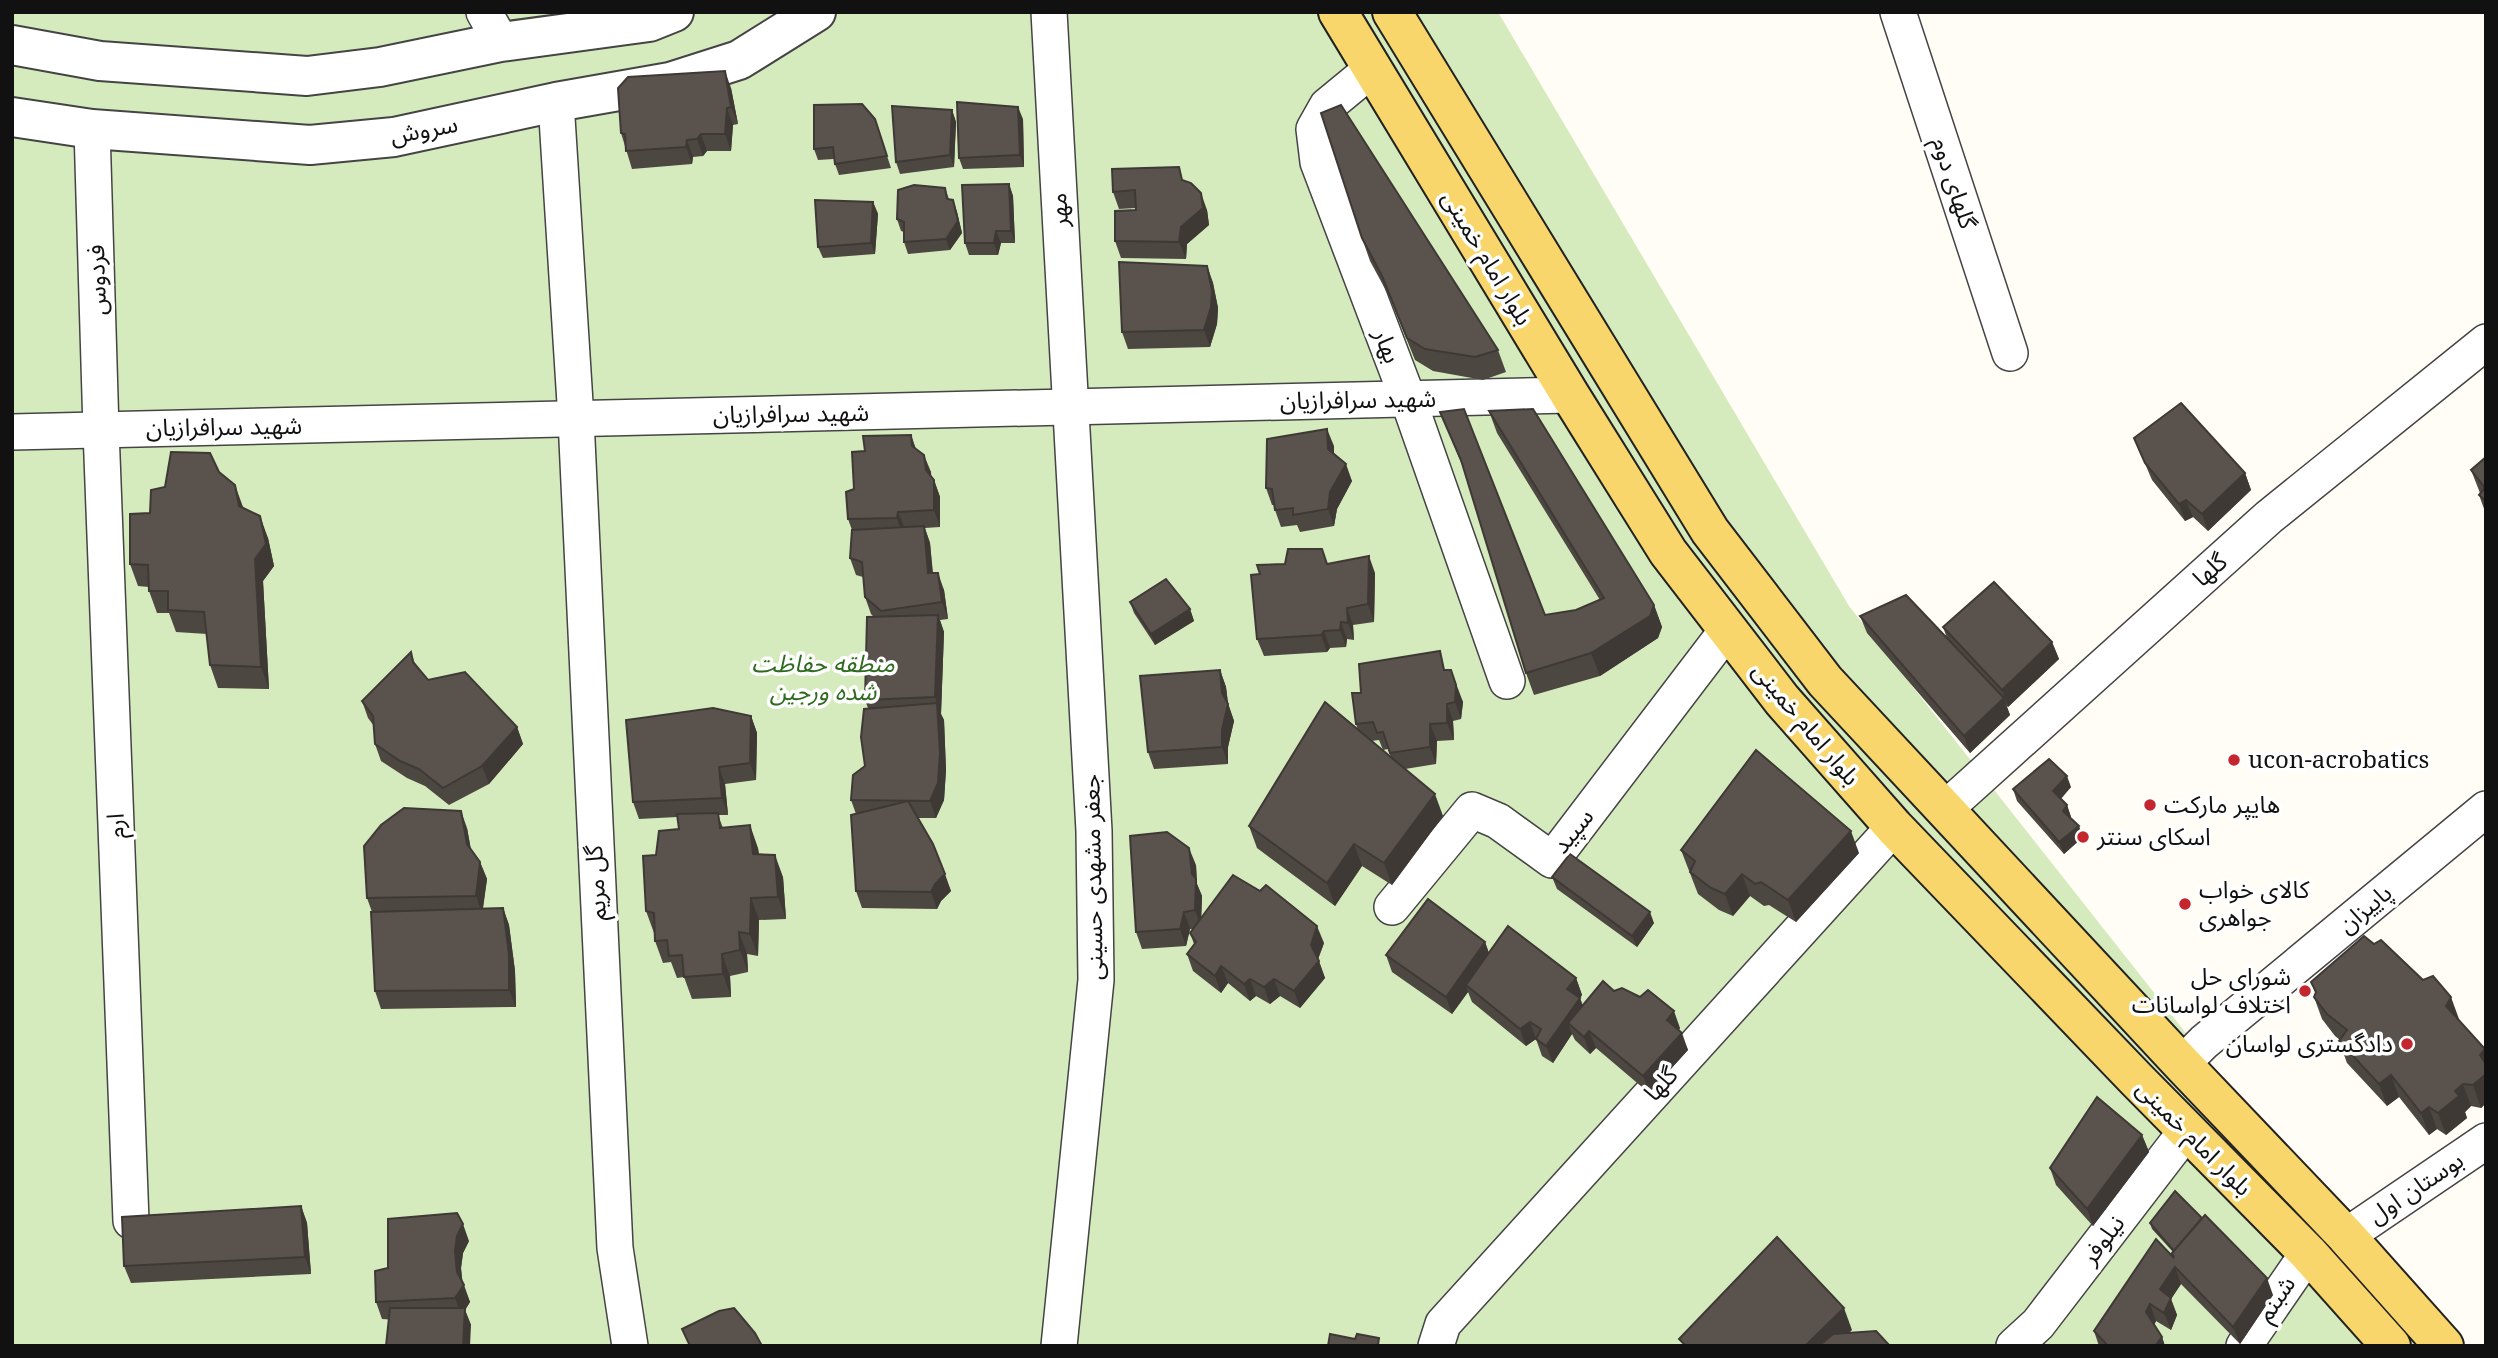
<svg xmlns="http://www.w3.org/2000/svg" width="2498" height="1358" font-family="'Noto Serif','Noto Sans Arabic',serif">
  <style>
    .green { fill: #d5ebbd }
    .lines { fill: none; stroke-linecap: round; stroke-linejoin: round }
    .minor-casing { stroke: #444; stroke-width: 38 }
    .tertiary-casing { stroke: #444; stroke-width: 42 }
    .primary-casing { stroke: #222; stroke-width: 42 }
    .minor { stroke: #fff; stroke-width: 35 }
    .tertiary { stroke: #fff; stroke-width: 38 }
    .primary { stroke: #f9d66b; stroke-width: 38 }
    .wall { fill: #4d4742; fill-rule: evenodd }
    .shaded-wall { fill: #3f3936 }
    .building { fill: #5a524d; stroke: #3f3936; stroke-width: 2 }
    .poi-dot { fill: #c4262e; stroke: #fff; stroke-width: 2.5 }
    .labels { text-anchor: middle; stroke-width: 7; stroke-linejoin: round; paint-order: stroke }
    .street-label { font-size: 24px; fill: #111; stroke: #fff }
    .park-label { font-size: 24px; font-style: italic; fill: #2f6b1f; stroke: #fff }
    .poi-label { font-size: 24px; fill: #111; stroke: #fff; text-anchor: start }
  </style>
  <rect width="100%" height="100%" fill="#fffdf5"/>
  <path class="green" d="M12,12H1498L1849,606L2346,1236L2458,1346H12Z"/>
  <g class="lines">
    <defs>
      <g id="minor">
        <path d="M484,12L501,42"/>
        <path d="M1049,12L1094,831L1096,980L1059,1346"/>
        <path d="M1898,12L2010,353"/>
        <path d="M1372,69L1327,106L1314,129L1318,162L1408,399L1507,681"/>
        <path d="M556,102L576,419L615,1248L630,1346"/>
        <path d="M92,129L101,430L131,1221"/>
        <path d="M12,432L1570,395"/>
        <path d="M1945,809L2269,517L2486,342"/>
        <path d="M1392,907L1472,810L1498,821L1552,860L1728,629"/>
        <path d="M2182,1064L2204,1042L2486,809"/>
        <path d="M2346,1236L2486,1141"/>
        <path d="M1436,1346L1443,1324L1894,827"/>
        <path d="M2014,1346L2038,1324L2187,1130"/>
        <path d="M2244,1346L2308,1253"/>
      </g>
      <g id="tertiary">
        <path d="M12,45L100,61L307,76L380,67L501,42L649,22L674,12"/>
        <path d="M12,117L92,129L310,145L394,137L556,102L670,82L739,60L816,12"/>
      </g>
      <g id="primary">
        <path d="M1338,12L1570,395L1668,552L1782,700L1894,827L2137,1080L2308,1253L2391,1346"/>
        <path d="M1392,12L1710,531L1825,681L2182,1064L2346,1236L2444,1346"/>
      </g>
    </defs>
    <use href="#minor" class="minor-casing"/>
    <use href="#tertiary" class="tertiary-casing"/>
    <use href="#primary" class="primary-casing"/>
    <use href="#minor" class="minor"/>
    <use href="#tertiary" class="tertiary"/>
    <use href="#primary" class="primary"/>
  </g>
  <g class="wall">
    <path d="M731,88L738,124L733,125L731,151H707L703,156L693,157L692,164L632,169L621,133Z"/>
    <path d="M952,110L956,122L954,167L900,174L896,162Z"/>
    <path d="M875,119L891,168L839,175L835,164L834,159L818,160L814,149Z"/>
    <path d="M1023,119L1024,167L963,169L959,158Z"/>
    <path d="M1184,181L1207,210L1209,225L1187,244L1186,259L1121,258L1115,241L1136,210V208L1119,209L1113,192Z"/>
    <path d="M1009,184L1013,196L1015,243H1001L998,255H969L965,243Z"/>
    <path d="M945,188L949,199L953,200L957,212L962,233L950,250L908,254L904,242V232L901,231L897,219Z"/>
    <path d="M873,202L878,214L875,254L823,258L818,247Z"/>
    <path d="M1362,238L1498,350L1506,372L1483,380L1433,371L1415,360L1390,298L1370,261Z"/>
    <path d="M1207,266L1213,283L1218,308L1217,324L1210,347L1128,349L1122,332Z"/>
    <path d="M1489,411L1654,605L1662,627L1658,638L1600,676L1534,695L1526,673L1465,472L1440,412L1545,615L1576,610L1600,600L1497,433Z"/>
    <path d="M911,435L916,450L931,472V476L934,480L940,497V527L925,528L930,543L933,573L944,590L948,619L940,620L944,632L941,714L944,720L946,770L944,800L936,818H918L951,891L941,901L937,909L862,908L856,891V814L851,800L865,766L868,708L865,700L874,617L871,614L865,597L863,577L856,575L850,558L852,530L848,519L854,489L865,451Z"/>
    <path d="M2134,438L2245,473L2251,490L2208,531L2193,517L2185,521L2152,480Z"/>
    <path d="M1334,446V454L1352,481L1337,509L1334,526L1300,532L1297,525L1281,527L1275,510L1274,505H1272L1266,488Z"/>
    <path d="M2486,457V514L2479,495L2480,493L2471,470Z"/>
    <path d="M219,472L243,507L268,538L274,566L263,581L269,689L218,688L210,665L207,634L176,632L169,613H157L149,591V587L138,586L130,564L150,513L165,487Z"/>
    <path d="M1327,564L1375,573L1374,622L1353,625L1354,640L1347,639L1346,647L1330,648L1327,652L1264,656L1257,639L1260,574Z"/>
    <path d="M1130,602L1190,609L1194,621L1155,645L1134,613Z"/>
    <path d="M1860,616L1947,638L1943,627L2052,642L2059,659L2008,707L2006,705L2010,715L1970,753L1867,633Z"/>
    <path d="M411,652L415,664L428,680L517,727L523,744L489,784L449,805L425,786L407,778L381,761L375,744L374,726L368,718L362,701Z"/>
    <path d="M1220,670L1226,687L1228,703L1234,721L1228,747V764L1154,769L1148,752Z"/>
    <path d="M1447,670L1463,702L1461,719L1453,721L1454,740L1437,741L1436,764L1405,769L1443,816L1392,885L1362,866L1335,906L1257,848L1249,826L1358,730L1356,724L1361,693ZM1379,740L1383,750L1388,749L1391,758L1371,741Z"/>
    <path d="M751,716L757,733L756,780L725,784L728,815H718L723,828L758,848L759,854L783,877L786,919L759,920L758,956L747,954L748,972L730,976L731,997L692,999L684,977L677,978L671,962L663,963L655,941V934L654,933L646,911L679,829L677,817L639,819L633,802Z"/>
    <path d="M2071,787L2061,799L2067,805L2071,817L2070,818L2083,837L2064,854L2017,801L2013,789Z"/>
    <path d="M467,828L471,850L480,862L487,879L483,909L503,908L509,925L515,971L516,1007L381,1009L375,991L372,912L367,898Z"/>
    <path d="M1681,850L1859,853L1796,922L1769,905L1764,906L1750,896L1733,916L1719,910L1698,894Z"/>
    <path d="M1196,865L1197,884L1202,896L1201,918L1324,943L1318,959L1325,978L1300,1008L1280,996L1270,1004L1256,996L1250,1001L1228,983L1221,993L1193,971L1187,954L1194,944L1190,933L1193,929H1190L1186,946L1142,949L1136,932Z"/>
    <path d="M1552,877L1654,923L1637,947L1557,889Z"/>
    <path d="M1485,942L1489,953L1576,978L1582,995L1580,998L1583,1006L1614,991L1680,1028L1679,1030L1688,1050L1649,1093L1596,1048L1590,1054L1575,1040L1572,1034L1553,1063L1542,1056L1536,1039L1526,1046L1472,1002L1468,992L1452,1014L1392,972L1386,955Z"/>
    <path d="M2311,982L2459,1019L2458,1020L2485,1049L2486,1052V1103L2481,1108L2471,1106L2465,1112L2467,1118L2446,1135L2437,1129L2429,1135L2399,1097L2387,1106L2347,1063L2339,1041L2340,1040L2335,1036L2322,1019L2314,997L2316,994Z"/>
    <path d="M2142,1135L2149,1152L2093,1226L2056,1185L2050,1168Z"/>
    <path d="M301,1206L307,1223L311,1274L131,1283L124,1266Z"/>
    <path d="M2150,1223L2273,1295L2240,1344L2181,1284L2171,1299L2177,1315L2171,1330L2156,1321L2154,1325L2162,1337L2165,1346H2099L2094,1331L2173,1257V1252L2152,1229Z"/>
    <path d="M469,1241L463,1253L461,1268L462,1282L470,1302L465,1310L471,1325L382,1319L376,1302Z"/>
  </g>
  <g class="shaded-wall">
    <path d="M725,71L731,88L738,124L731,107Z"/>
    <path d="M1018,107L1023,119L1024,167L1020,155Z"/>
    <path d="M727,108L733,125L731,151L725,134Z"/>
    <path d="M952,110L956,122L954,167L950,155Z"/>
    <path d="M701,134L707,151L703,156L697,139Z"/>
    <path d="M687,140L693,157L692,164L686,147Z"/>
    <path d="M1009,184L1013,196L1015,243L1011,231Z"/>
    <path d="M1201,193L1207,210L1209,225L1187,244L1186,259L1179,242L1181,227Z"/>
    <path d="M953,200L957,212L962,233L950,250L946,239Z"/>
    <path d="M873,202L878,214L875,254L871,243Z"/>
    <path d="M996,231L1001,243L998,255L994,243Z"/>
    <path d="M1207,266L1213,283L1218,308L1217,324L1210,347L1204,330Z"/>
    <path d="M1327,429L1334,446V466L1328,449Z"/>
    <path d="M911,435L917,452L912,446Z"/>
    <path d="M924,455L931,472L932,487L926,470Z"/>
    <path d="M1346,464L1352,481L1337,509L1334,526L1328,509L1330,492Z"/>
    <path d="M2245,473L2251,490L2208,531L2202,514Z"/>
    <path d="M934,480L940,497V527L934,510Z"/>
    <path d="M235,485L243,507L239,506Z"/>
    <path d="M2186,500L2193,517L2185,521L2179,504Z"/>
    <path d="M898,512L905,529L903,535L897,518Z"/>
    <path d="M260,516L268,538L274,566L263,581L269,689L261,667L255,559Z"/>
    <path d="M924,526L930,543L934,590L928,573Z"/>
    <path d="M1369,556L1375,573L1374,622L1368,604Z"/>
    <path d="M938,573L944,590L948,619L942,602Z"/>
    <path d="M1654,605L1662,627L1658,638L1600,676L1591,653Z"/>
    <path d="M1347,608L1353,625L1354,640L1348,623Z"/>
    <path d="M1190,609L1194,621L1155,645L1151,634Z"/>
    <path d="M938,615L944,632L941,714L944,720L946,770L944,800L936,818L930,801L937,704L935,697Z"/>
    <path d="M1341,622L1347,639L1346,647L1340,630Z"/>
    <path d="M1324,631L1330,648L1327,652L1321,635Z"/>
    <path d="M2052,642L2059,659L2008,707L2002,690Z"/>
    <path d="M1220,670L1226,687L1228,704L1234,721L1228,747V764L1222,747V693Z"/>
    <path d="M1451,670L1463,702L1461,719L1455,702Z"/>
    <path d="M2004,698L2010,715L1970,753L1964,736Z"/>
    <path d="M1447,704L1453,721L1454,740L1447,723Z"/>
    <path d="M751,716L757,733L756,780L750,763Z"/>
    <path d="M1430,724L1437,741L1436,764L1430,747Z"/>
    <path d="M517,727L523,744L489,784L482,766Z"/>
    <path d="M719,767L725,784L728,815L722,798Z"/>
    <path d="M2067,776L2071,787L2057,802L2053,791Z"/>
    <path d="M1435,794L1443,816L1392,885L1384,863Z"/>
    <path d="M2067,805L2071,817L2068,823L2063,811Z"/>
    <path d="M461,811L467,828L473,861L467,844Z"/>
    <path d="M750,825L758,848L761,876L753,854Z"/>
    <path d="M2079,826L2083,837L2064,854L2059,842Z"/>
    <path d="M1851,831L1859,853L1796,922L1788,900Z"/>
    <path d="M1354,844L1362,866L1335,906L1327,883Z"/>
    <path d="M1189,848L1196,865L1197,884L1202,896L1201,927L1195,910Z"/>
    <path d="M775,855L783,877L786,919L778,897Z"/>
    <path d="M480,862L487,879L482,913L476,896Z"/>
    <path d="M945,874L951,891L941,901L937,909L931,892L935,884Z"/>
    <path d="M1742,874L1750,896L1733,916L1725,894Z"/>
    <path d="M751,898L759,920L758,956L750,934Z"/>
    <path d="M503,908L509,925L515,971L516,1007L509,990Z"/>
    <path d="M1184,912L1190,929L1186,946L1180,929Z"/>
    <path d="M1650,912L1654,923L1637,947L1632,936Z"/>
    <path d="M1317,926L1324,943L1317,962L1311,945Z"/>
    <path d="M739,932L747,954L748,972L740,950Z"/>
    <path d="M1485,942L1491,959L1466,985L1468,992L1452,1014L1446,997Z"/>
    <path d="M722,954L730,976L731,997L723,974Z"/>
    <path d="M1319,961L1325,978L1300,1008L1294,991Z"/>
    <path d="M1221,966L1228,983L1221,993L1215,976Z"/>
    <path d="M1576,978L1582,995L1580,998L1586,1015L1568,1023L1572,1034L1553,1063L1546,1046L1567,989Z"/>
    <path d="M1250,979L1256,996L1250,1001L1244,984Z"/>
    <path d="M1274,979L1280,996L1270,1004L1264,987Z"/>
    <path d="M2451,997L2459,1019L2454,1028L2446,1006Z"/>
    <path d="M1674,1011L1680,1028L1674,1037L1667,1020Z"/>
    <path d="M1530,1022L1536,1039L1526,1046L1520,1029Z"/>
    <path d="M1589,1031L1596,1048L1590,1054L1584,1037Z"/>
    <path d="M1682,1033L1688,1050L1649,1093L1643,1076Z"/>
    <path d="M2485,1049L2486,1052V1072L2480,1055Z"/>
    <path d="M2486,1074V1103L2481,1108L2473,1085Z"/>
    <path d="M2391,1075L2399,1097L2387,1106L2379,1084Z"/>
    <path d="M2463,1084L2471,1106L2465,1112L2467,1118L2446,1135L2438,1113L2455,1091Z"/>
    <path d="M2429,1107L2437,1129L2429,1135L2421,1113Z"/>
    <path d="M2142,1135L2149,1152L2093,1226L2087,1209Z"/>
    <path d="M301,1206L307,1223L311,1274L305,1257Z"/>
    <path d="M463,1224L469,1241L463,1253L461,1268L463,1286L464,1285L470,1302L465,1310L471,1325L470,1346H463L461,1315L455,1298L457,1272L455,1251L457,1236Z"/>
    <path d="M2175,1267L2181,1284L2171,1299L2177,1315L2171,1330L2164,1313L2160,1289Z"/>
    <path d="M2267,1278L2273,1295L2240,1344L2233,1327Z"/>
    <path d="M2150,1304L2156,1321L2152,1329L2146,1312Z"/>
    <path d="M1844,1308L1852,1330L1836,1346H1805Z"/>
    <path d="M2162,1337L2165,1346H2155Z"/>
  </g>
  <g class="building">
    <path d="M725,71L731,107L727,108L725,134H701L697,139L687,140L686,147L626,151L625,134L621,133L618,88L628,77Z"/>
    <path d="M957,102L1018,107L1020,155L959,158Z"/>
    <path d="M862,104L875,119L887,156L835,164L833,147L814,149V105Z"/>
    <path d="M1341,105L1498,350L1475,357L1425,349L1407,338L1382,276L1362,238L1321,113Z"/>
    <path d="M892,106L952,110L950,155L896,162Z"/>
    <path d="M1179,167L1182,180L1191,183L1201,193L1203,208L1181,227L1179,242L1115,241V211L1136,210L1135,190L1113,192L1112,169Z"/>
    <path d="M1009,184L1011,231H996L994,243H965L962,185Z"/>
    <path d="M914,185L945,188L947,199L953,200L958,221L946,239L904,242V222L897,219L898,190Z"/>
    <path d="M815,200L873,202L871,243L818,247Z"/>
    <path d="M1119,262L1207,266L1212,291L1211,307L1204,330L1122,332Z"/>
    <path d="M2181,403L2245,473L2202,514L2186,500L2179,504L2145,463L2134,438Z"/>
    <path d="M1464,409L1545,615L1576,610L1604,598L1489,411L1533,409L1654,605L1650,616L1591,653L1526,673L1461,460L1440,412Z"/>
    <path d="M1327,429L1328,449L1346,464L1330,492L1328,509L1293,515V508L1275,510L1272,489L1266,488L1267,439Z"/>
    <path d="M911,435L912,446L924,455L926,470L934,480V510L898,512L897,518L848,519L846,492L854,489L852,452L865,451L863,436Z"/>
    <path d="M171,452L210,453L219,472L235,485L239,506L260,516L266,544L255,559L261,667L210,665L204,612L168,610V591H149L148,565L130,564V514L150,513L151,490L165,487Z"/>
    <path d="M2486,457V501L2479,495L2485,488L2471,470Z"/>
    <path d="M924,526L928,573H938L942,602L881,611L865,597L862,562L850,558L852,530Z"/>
    <path d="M1288,549H1322L1327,564L1369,556L1368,604L1347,608L1348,623L1341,622L1340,630L1324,631L1321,635L1257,639L1251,575L1260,574L1257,565L1285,564Z"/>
    <path d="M1166,579L1190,609L1151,634L1130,602Z"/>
    <path d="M1994,582L2052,642L2002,690L1943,627Z"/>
    <path d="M1906,595L2004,698L1964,736L1860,616Z"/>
    <path d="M938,615L935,697L865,700L867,617Z"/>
    <path d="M1440,651L1444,670H1451L1456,685L1455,702L1447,704V723L1430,724V747L1390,753L1383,732L1377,733L1373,722L1356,724L1352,693H1361L1359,664Z"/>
    <path d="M411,652L413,662L428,680L465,672L517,727L482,766L443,788L419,769L400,761L375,744L373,716L362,701Z"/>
    <path d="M1220,670L1222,693L1228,704L1222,730V747L1148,752L1140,676Z"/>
    <path d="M1325,702L1435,794L1384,863L1354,844L1327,883L1249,826Z"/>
    <path d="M937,703L940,753L938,783L930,801L851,800L853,775L865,766L861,737L864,709Z"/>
    <path d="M713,708L751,716L750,763L719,767L722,798L633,802L626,720Z"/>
    <path d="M1756,750L1851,831L1788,900L1761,882L1755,884L1742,874L1725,894L1711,888L1690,872L1695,861L1681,850Z"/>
    <path d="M2049,759L2067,776L2053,791L2067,805L2063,811L2079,826L2059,842L2013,789Z"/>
    <path d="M908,801L933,844L945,874L935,884L931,892L856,891L851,815Z"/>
    <path d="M404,808L461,811L467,844L480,862L476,896L367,898L364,846L381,825Z"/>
    <path d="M718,813L720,828L750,825L753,854L775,855L778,897L751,898L750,934L739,932L740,950L722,954L723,974L684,977L682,955L669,956L667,940L655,941L654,913L646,911L643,856L656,855L659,831L679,829L677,814Z"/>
    <path d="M1167,832L1189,848L1192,874L1196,879L1195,910L1184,912L1180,929L1136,932L1130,836Z"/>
    <path d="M1570,854L1650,912L1632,936L1552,877Z"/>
    <path d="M1233,875L1260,891L1266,885L1317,926L1311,945L1319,961L1294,991L1274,979L1264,987L1250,979L1244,984L1221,966L1215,976L1187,954L1196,942L1190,933Z"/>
    <path d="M1428,899L1485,942L1446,997L1386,955Z"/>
    <path d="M503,908L509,954V990L375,991L371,912Z"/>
    <path d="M1508,926L1576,978L1567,989L1580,998L1546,1046L1536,1039L1541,1029L1530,1022L1520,1029L1466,985Z"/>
    <path d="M2364,936L2374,944L2381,940L2423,980L2433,976L2451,997L2446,1006L2485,1049L2480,1055L2486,1064V1074L2473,1085L2463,1084L2455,1091L2459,1096L2438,1113L2429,1107L2421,1113L2391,1075L2379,1084L2339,1041L2347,1030L2327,1014L2314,997L2316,992L2311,982Z"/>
    <path d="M1603,981L1614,991L1622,988L1640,997L1648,990L1674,1011L1667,1020L1682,1033L1643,1076L1589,1031L1584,1037L1568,1023Z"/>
    <path d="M2097,1097L2142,1135L2087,1209L2050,1168Z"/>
    <path d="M2175,1191L2202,1218L2174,1251L2150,1223Z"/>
    <path d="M301,1206L305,1257L124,1266L122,1217Z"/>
    <path d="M457,1213L463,1224L457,1236L455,1251L457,1272L464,1285L455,1298L376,1302L375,1271L388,1268V1219Z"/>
    <path d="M2205,1215L2267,1278L2233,1327L2175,1267L2160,1289L2171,1298L2164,1313L2150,1304L2146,1312L2162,1337L2155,1346H2108L2094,1331L2156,1239L2174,1258L2172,1253Z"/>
    <path d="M1777,1237L1844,1308L1805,1346H1686L1679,1339Z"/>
    <path d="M390,1308H465L463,1346H386Z"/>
    <path d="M734,1308L755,1333L762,1346H690L682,1329L719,1311Z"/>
    <path d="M1876,1331L1890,1346H1819L1833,1334Z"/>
    <path d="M1330,1334L1355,1339L1357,1334L1379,1338L1378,1345L1385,1346H1328Z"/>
  </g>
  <g class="poi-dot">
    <circle cx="2234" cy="760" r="7"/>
    <circle cx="2150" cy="805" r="7"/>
    <circle cx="2083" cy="837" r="7"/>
    <circle cx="2185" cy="904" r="7"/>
    <circle cx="2305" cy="991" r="7"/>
    <circle cx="2407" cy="1044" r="7"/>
  </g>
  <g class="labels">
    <g class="street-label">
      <text transform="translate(424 130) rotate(-11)" y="8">سروش</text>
      <text transform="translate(1954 183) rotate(72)" y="8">گلهای دوم</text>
      <text transform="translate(1059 210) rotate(-93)" y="8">مهر</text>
      <text transform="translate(1487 258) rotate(59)" y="8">بلوار امام خمینی</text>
      <text transform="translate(97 280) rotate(-92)" y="8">فردوس</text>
      <text transform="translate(1387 346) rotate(69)" y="8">بهار</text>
      <text transform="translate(1358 400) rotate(-1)" y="8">شهید سرافرازیان</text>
      <text transform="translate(791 414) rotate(-1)" y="8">شهید سرافرازیان</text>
      <text transform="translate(224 427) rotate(-1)" y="8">شهید سرافرازیان</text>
      <text transform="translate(2210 570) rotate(-42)" y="8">گلها</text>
      <text transform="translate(1806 724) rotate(50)" y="8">بلوار امام خمینی</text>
      <text transform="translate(116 826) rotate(-92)" y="8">ارم</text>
      <text transform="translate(1573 831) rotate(-51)" y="8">سپید</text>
      <text transform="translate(1093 877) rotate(-91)" y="8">جعفر مشهدی حسینی</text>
      <text transform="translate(596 883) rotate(-93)" y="8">گل مریم</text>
      <text transform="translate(2365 909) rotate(-40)" y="8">پاییزان</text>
      <text transform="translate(1661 1084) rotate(-48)" y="8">گلها</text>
      <text transform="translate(2194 1138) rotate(45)" y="8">بلوار امام خمینی</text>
      <text transform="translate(2416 1188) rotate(-34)" y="8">بوستان اول</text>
      <text transform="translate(2103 1240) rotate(-53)" y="8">نیلوفر</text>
      <text transform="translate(2276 1299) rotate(-56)" y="8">شبنم</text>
    </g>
    <g class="park-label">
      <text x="823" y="672">منطقه حفاظت<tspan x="823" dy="28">شده ورجین</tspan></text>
    </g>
    <g class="poi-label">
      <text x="2248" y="768">ucon-acrobatics</text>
      <text x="2164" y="813">هایپر مارکت</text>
      <text x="2097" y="845">اسکای سنتر</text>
      <text x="2199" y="898">کالای خواب<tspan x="2199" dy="28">جواهری</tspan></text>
      <text x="2291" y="985" text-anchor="end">شورای حل<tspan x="2291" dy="28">اختلاف لواسانات</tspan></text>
      <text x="2393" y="1052" text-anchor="end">دادگستری لواسان</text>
    </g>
  </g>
  <rect width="2498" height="1358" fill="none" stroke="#111111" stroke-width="28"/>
</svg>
